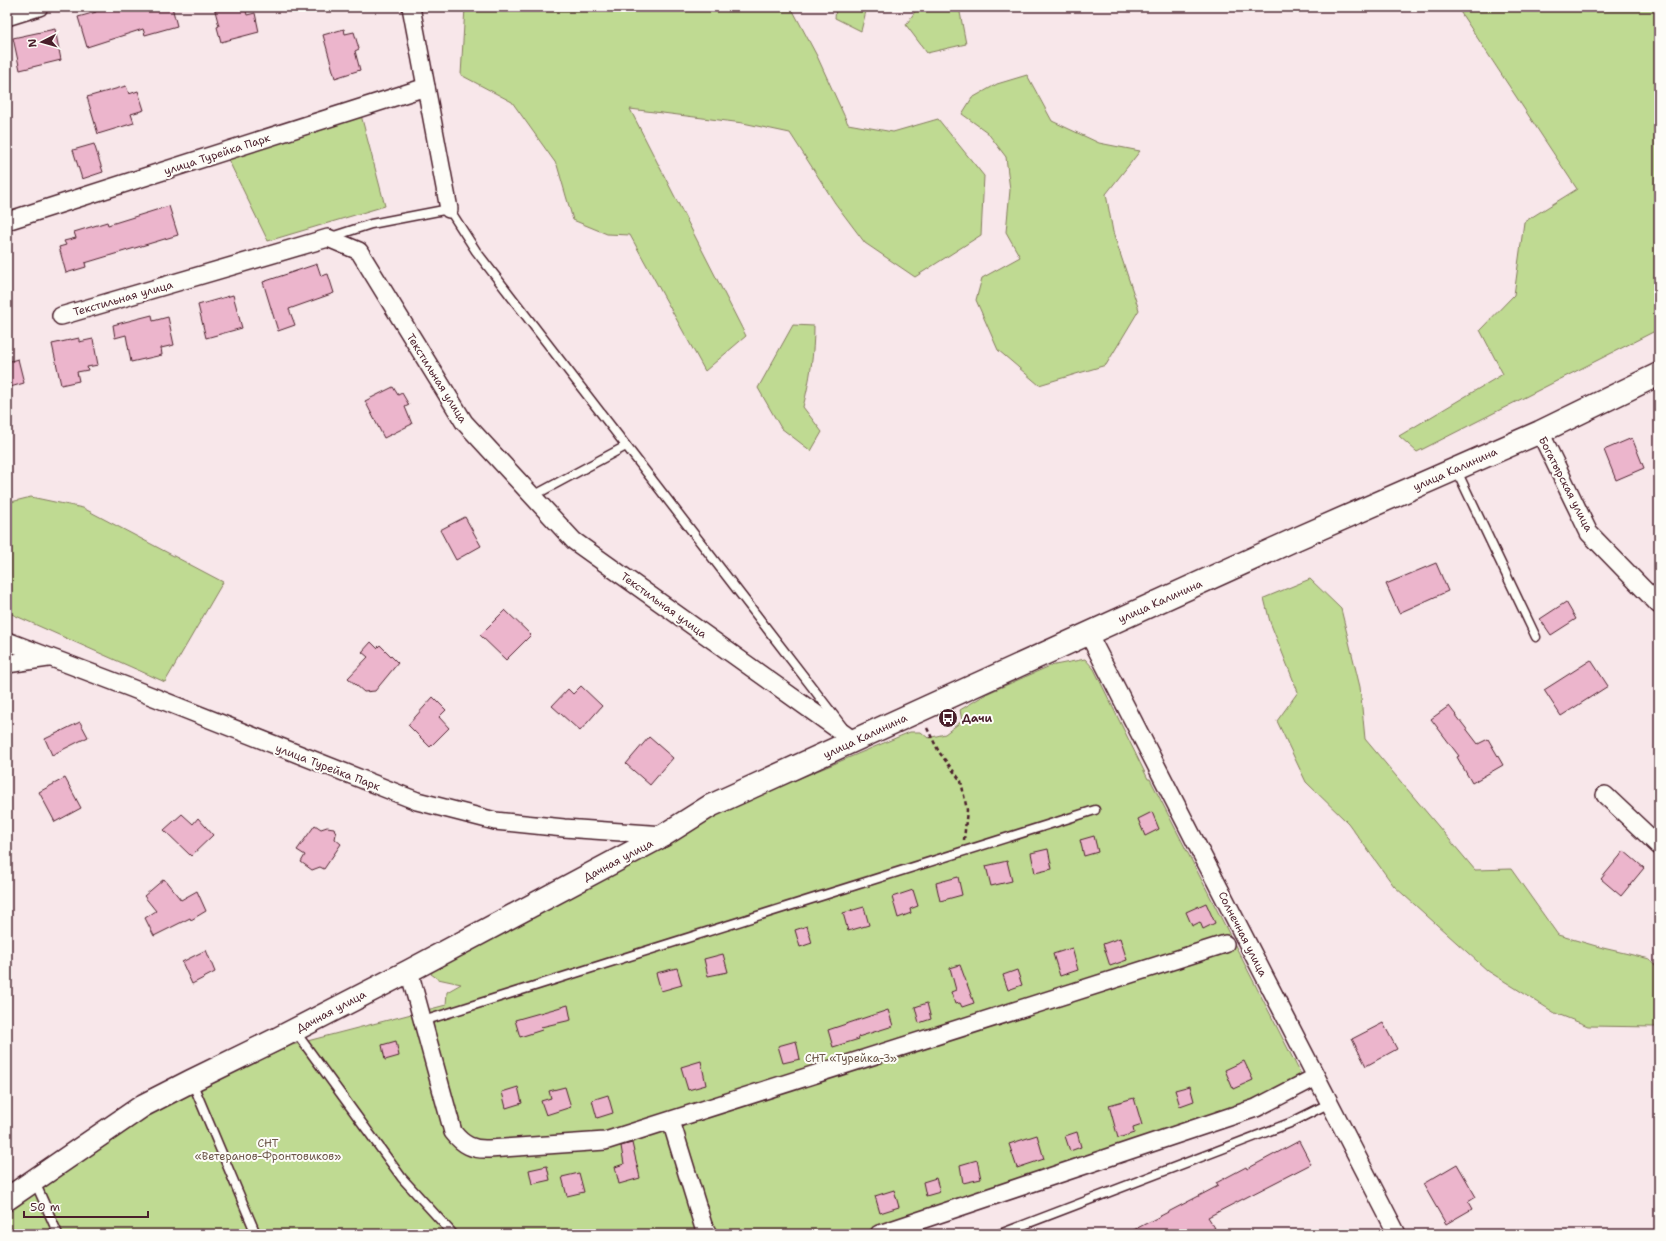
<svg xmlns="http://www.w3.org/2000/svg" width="1666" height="1241" font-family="'Shantell Sans',sans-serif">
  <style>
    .green { fill: #bfda92; stroke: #847c5e }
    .building { fill: #ecb5cc; stroke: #4a1f2b }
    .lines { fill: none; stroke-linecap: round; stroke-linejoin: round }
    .lane-casing { stroke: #4a1f2b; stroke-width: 11 }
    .street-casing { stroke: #4a1f2b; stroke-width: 20 }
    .secondary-casing { stroke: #4a1f2b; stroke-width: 25 }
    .path { stroke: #4a1f2b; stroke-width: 2.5; stroke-dasharray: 4 3; stroke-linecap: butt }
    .lane { stroke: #fdfcf7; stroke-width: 8 }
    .street { stroke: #fdfcf7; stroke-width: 17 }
    .secondary { stroke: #fdfcf7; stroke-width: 22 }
    .labels { text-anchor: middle; stroke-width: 4; stroke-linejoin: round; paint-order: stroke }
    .street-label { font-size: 11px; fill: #4a1f2b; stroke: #fdfcf7 }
    .poi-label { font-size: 11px; font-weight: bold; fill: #4a1f2b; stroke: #fdfcf7; text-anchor: start }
    .park-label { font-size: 11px; fill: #6d574a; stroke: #fdfcf7 }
  </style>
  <rect width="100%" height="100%" fill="#f8e7ea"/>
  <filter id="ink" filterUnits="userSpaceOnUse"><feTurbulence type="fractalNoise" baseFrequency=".025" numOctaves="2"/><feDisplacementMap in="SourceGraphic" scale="8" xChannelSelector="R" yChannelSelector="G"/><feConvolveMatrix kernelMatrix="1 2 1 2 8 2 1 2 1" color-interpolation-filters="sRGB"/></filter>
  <g filter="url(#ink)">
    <g class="green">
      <path d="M465,7H791L817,56L848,124L893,132L938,119L984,176L981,235L915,277L865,243L835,203L790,133L743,123L630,109L746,336L705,371L630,235L607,234L573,220L557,165L512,102L461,75Z"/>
      <path d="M836,7H867L861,31L835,18Z"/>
      <path d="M918,7H959L966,44L927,53L906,25Z"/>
      <path d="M1457,7H1659V329L1417,452L1399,436L1503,374L1480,330L1514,295L1524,222L1577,189Z"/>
      <path d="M1027,75L1052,121L1099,143L1140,151L1106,194L1113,232L1139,310L1106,365L1039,385L998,350L976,300L982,278L1020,257L1006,232L1010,190L1006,157L987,132L962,114L972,98L997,84Z"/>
      <path d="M361,115L385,206L268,241L227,157Z"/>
      <path d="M793,325L814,326C814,354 810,380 803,407L822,432L811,451L781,428L758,388Z"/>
      <path d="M31,497L83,508L223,582L165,682L7,612V503Z"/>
      <path d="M1310,579L1341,609L1360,687L1365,739L1475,870L1511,869L1558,935L1603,948L1650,959L1659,970V1022L1655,1027L1588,1026L1555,1013L1488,971L1394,886L1348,823L1306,782L1277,721L1298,692L1270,622L1264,598Z"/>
      <path d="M1085,659L1094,669L1148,779H1150L1305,1082L879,1234H7V1214L115,1135L187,1095L292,1045L446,1005L447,992L461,984L438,979L431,974L435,967L669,833L910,732H921L928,738L945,734L962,721L960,710L988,693L1050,666Z"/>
    </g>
    <g class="building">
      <path d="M94,7H172L177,26L145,35L143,29L87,47L78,17L96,12Z"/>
      <path d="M214,7H245L247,15L255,13L259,32L221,42L217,27L219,26Z"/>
      <path d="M55,29L61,60L20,70L13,38Z"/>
      <path d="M344,29L345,34L354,32L359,49L355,51L360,70L335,78L323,35Z"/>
      <path d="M126,86L129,94L138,91L144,110L131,114L134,123L98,134L87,97Z"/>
      <path d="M94,144L103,172L82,179L73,150Z"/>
      <path d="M169,206L178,235L85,263L86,267L66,273L59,247L66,245L64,241L76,238L74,232L107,222L108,225Z"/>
      <path d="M317,264L321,276L328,274L334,293L289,309L295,325L278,331L263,282Z"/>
      <path d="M233,295L242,328L206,338L198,305Z"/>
      <path d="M152,315L153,321L168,317L174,345L161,348L162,355L131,362L126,335L115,338L113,325Z"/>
      <path d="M79,338V342L93,339L98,365L87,367L88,370L77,372L79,381L61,385L52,344Z"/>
      <path d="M18,359L24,383L7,388V362Z"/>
      <path d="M393,387L398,395L402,393L409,405L405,407L412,424L384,438L365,401Z"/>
      <path d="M1632,438L1644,468L1616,480L1604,450Z"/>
      <path d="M465,517L481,546L456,560L440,530Z"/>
      <path d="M1436,563L1448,591L1399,613L1386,584Z"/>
      <path d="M1566,602L1576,619L1551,635L1540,619Z"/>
      <path d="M505,610L531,635L506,660L480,635Z"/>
      <path d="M371,642L377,648L380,645L398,663L375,691L364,692L348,678L368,657L362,652Z"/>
      <path d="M1591,660L1608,686L1561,716L1544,690Z"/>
      <path d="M581,686L602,706L580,731L552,706L568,689L573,694Z"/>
      <path d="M433,697L446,710L439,717L449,728L430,747L408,725Z"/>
      <path d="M1449,706L1478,744L1488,739L1503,765L1472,783L1457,757L1459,756L1431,719Z"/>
      <path d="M80,722L88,737L52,755L45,739Z"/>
      <path d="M649,737L673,758L650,785L626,764Z"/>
      <path d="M65,778L81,808L55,822L39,792Z"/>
      <path d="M1152,812L1159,829L1145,836L1138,819Z"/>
      <path d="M182,814L193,824L198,818L213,835L191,856L164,830Z"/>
      <path d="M315,825L321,829L327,827L334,828L336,834L335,839L341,844L324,869L320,867L312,870L301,862L305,855L297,850Z"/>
      <path d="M1094,836L1098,852L1084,856L1080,840Z"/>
      <path d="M1048,849L1052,869L1035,873L1031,853Z"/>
      <path d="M1624,851L1644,868L1621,896L1601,879Z"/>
      <path d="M1007,861L1012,881L991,886L986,866Z"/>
      <path d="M958,877L962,895L940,901L936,883Z"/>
      <path d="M164,879L181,900L197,891L206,911L191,920L190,918L154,936L145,918L156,911L144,896Z"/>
      <path d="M913,890L918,906L910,909L911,913L898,918L892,897Z"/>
      <path d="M1206,903L1215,923L1203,929L1200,922L1192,926L1186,912Z"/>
      <path d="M864,907L869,925L848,931L843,913Z"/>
      <path d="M807,926L812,943L800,947L795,930Z"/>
      <path d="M1120,938L1127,960L1110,966L1103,944Z"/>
      <path d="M1072,948L1078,970L1060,976L1053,954Z"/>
      <path d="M206,950L215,972L192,984L182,962Z"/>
      <path d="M723,954L728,972L708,976L704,959Z"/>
      <path d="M960,965L974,1003L962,1007L960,1003L955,1004L951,992L956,990L950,968Z"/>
      <path d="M677,968L682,985L661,991L656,973Z"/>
      <path d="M1017,970L1022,985L1008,990L1003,975Z"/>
      <path d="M927,1003L931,1019L919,1023L915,1007Z"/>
      <path d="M568,1005L571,1020L541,1027L542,1030L520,1037L515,1020Z"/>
      <path d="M888,1010L893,1026L858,1037L859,1039L833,1047L828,1030Z"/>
      <path d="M1383,1023L1397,1049L1366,1066L1352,1039Z"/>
      <path d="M396,1041L399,1056L385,1060L382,1045Z"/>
      <path d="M796,1041L800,1059L783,1063L778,1046Z"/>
      <path d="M701,1061L706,1085L688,1090L681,1067Z"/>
      <path d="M1244,1061L1253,1080L1233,1089L1225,1070Z"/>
      <path d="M1190,1086L1194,1101L1180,1106L1175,1090Z"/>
      <path d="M518,1087L522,1103L506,1108L502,1092Z"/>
      <path d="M565,1087L571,1107L546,1115L541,1101L551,1098L549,1091Z"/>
      <path d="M608,1095L613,1113L597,1118L592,1100Z"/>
      <path d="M1134,1098L1142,1125L1133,1128L1134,1133L1118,1138L1109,1105Z"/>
      <path d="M1077,1132L1081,1147L1070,1151L1065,1136Z"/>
      <path d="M1037,1135L1044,1159L1017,1168L1009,1144Z"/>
      <path d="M1299,1141L1311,1164L1208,1217L1215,1228L1204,1234H1126L1218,1186L1216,1183L1246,1167L1247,1169Z"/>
      <path d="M632,1143L640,1178L619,1184L615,1167L624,1164L621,1146Z"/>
      <path d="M977,1160L981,1179L963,1183L960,1165Z"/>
      <path d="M1457,1164L1476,1197L1468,1202L1472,1209L1446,1224L1423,1184Z"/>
      <path d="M547,1166L550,1180L532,1184L529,1170Z"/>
      <path d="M579,1173L584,1192L567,1196L562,1177Z"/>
      <path d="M936,1178L940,1192L926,1196L923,1182Z"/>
      <path d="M894,1190L899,1207L880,1213L875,1196Z"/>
    </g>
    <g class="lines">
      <defs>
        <g id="lane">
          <path d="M331,237L371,224L449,209L476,251L842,726"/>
          <path d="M1456,469L1536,637"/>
          <path d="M533,496L626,446"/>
          <path d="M423,1021L1095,810"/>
          <path d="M295,1031L402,1178L453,1234"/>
          <path d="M192,1082L256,1234"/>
          <path d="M35,1182L58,1234"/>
          <path d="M1000,1234L1290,1123L1330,1103"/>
        </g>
        <g id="street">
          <path d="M411,7L449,209"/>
          <path d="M7,17L39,7"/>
          <path d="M7,221L426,87"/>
          <path d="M61,316L328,238L359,251L464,422L574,541L854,741"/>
          <path d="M1540,432L1589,533L1659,605"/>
          <path d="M1088,633L1397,1234"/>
          <path d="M7,641L131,688L417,801L495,821L564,828L664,835"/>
          <path d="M7,664L48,658"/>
          <path d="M1605,795L1659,846"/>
          <path d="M409,971L453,1132C463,1145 473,1150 489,1149L605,1141L1225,944"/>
          <path d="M671,1121L703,1225L708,1234"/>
          <path d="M879,1234L1256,1108L1316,1077"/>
        </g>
        <path id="secondary" d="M7,1199L144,1105L191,1081L277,1039L409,971L664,835L710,806L1296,539L1540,432L1659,374"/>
      </defs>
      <use href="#lane" class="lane-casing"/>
      <use href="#street" class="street-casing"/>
      <use href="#secondary" class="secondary-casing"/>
      <path class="path" d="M927,728L939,752L961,781L967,810L964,840"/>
      <use href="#lane" class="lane"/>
      <use href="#street" class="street"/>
      <use href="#secondary" class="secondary"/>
    </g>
  </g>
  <defs>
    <symbol id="bus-disc" viewBox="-11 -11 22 22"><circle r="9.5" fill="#4a1f2b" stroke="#fdfcf7"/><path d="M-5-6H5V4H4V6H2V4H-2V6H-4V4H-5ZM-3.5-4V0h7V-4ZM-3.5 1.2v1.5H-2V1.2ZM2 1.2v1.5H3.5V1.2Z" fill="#fff"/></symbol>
  </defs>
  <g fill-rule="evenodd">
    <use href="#bus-disc" x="937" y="707" width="22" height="22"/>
  </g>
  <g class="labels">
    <g class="street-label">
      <text transform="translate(217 154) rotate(-18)" y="4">улица Турейка Парк</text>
      <text transform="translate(123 298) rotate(-16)" y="4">Текстильная улица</text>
      <text transform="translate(437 378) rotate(58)" y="4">Текстильная улица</text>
      <text transform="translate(1455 469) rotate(-24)" y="4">улица Калинина</text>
      <text transform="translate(1566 484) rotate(63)" y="4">Богатырская улица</text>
      <text transform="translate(1160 601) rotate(-24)" y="4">улица Калинина</text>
      <text transform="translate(664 605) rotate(36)" y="4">Текстильная улица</text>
      <text transform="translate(865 736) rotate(-25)" y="4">улица Калинина</text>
      <text transform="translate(328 767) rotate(21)" y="4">улица Турейка Парк</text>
      <text transform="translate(618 860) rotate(-28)" y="4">Дачная улица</text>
      <text transform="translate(1243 934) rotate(63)" y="4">Солнечная улица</text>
      <text transform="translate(331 1011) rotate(-28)" y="4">Дачная улица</text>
    </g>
    <g class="poi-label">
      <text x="962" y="722">Дачи</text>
    </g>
    <g class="park-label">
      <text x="851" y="1062">СНТ «Турейка-3»</text>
      <text x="268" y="1147">СНТ<tspan x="268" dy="13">«Ветеранов-Фронтовиков»</tspan></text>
    </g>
  </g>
  <rect width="1666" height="1241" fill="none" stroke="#fdfcf7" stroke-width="24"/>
  <rect x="12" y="12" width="1642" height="1217" fill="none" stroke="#4a1f2b" stroke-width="1.5" filter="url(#ink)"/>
  <g transform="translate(42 42) rotate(264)" stroke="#fdfcf7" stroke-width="3" paint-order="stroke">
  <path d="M0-3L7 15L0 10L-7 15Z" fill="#4a1f2b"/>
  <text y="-6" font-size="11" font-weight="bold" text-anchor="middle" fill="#4a1f2b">N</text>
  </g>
  <path d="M24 1211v6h124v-6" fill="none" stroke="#4a1f2b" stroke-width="2"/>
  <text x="30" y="1211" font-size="12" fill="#4a1f2b" stroke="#fdfcf7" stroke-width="3" paint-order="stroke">50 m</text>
</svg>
